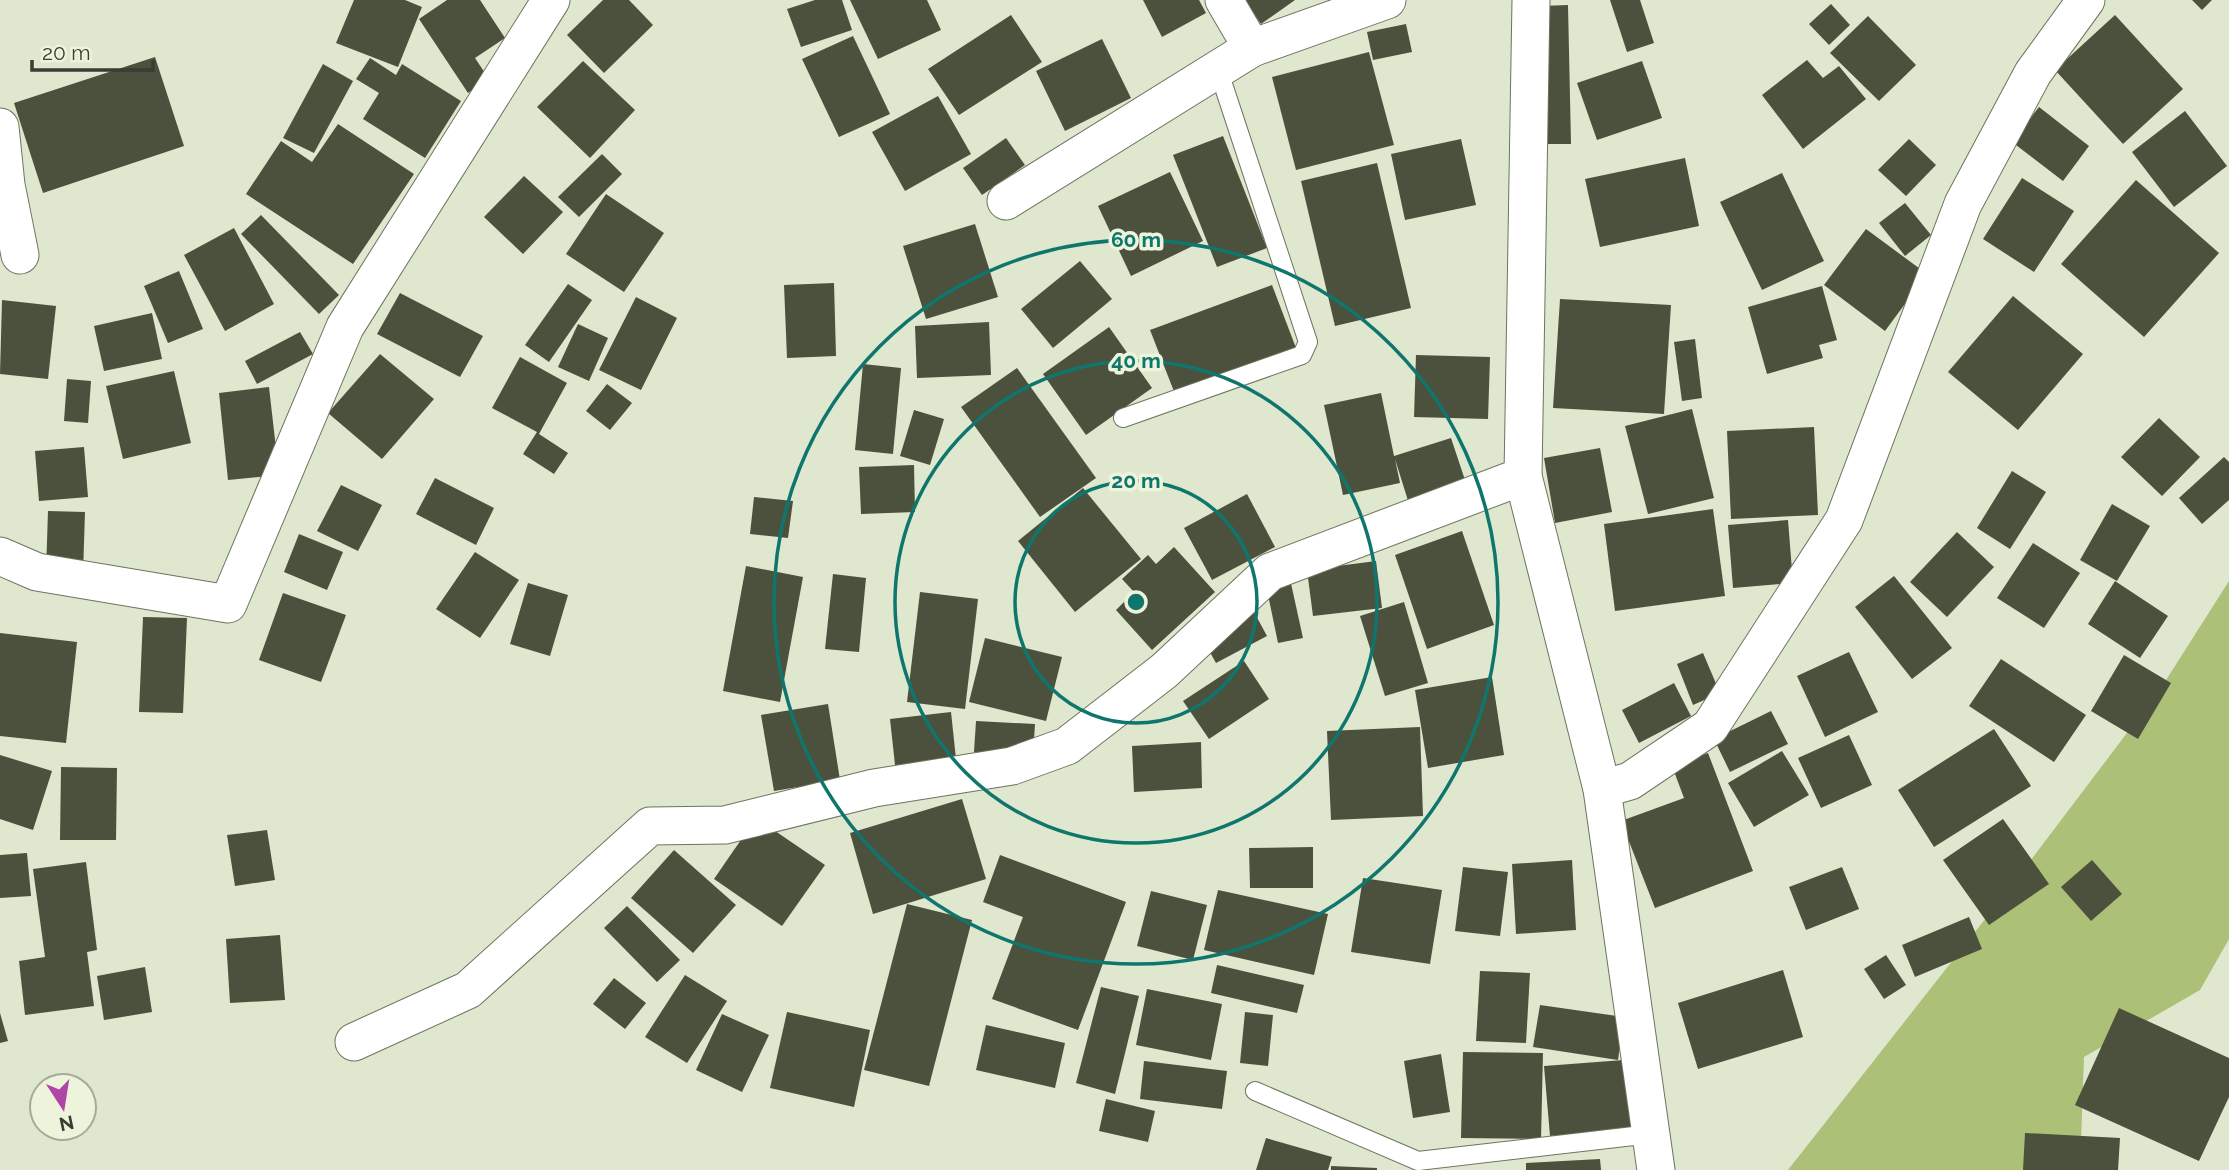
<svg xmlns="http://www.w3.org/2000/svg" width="2229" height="1170" font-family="Raleway,sans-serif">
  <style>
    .green { fill: #acc078 }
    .building { fill: #4b513c }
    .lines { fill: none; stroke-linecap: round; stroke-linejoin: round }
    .lane-casing { stroke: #6d745e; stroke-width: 20 }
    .street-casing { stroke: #6d745e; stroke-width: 39 }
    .lane { stroke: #fff; stroke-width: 18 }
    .street { stroke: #fff; stroke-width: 37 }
    .ring { fill: none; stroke: #0f766e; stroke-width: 3.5 }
    .centre { fill: #0f766e; stroke: #edf4db; stroke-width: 3.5 }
    .ring-label { font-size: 21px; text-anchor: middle; font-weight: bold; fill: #0f766e; stroke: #edf4db; stroke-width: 7; stroke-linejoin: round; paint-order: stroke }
  </style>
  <rect width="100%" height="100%" fill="#dfe7ce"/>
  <path class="green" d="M2229,581V939L2200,990L2084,1057L2080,1170H1788L2015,881L2161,688Z"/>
  <g class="building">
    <path d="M354,0H405L422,7L398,67L336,43Z"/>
    <path d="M447,0H480L505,38L475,58L489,79L468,93L419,19Z"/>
    <path d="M603,0H629L653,25L604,73L567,35Z"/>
    <path d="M815,0H842L852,30L801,47L787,9Z"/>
    <path d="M850,0H927L941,30L878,59Z"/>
    <path d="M1143,0H1199L1206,13L1162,37Z"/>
    <path d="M1244,0H1295L1261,24Z"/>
    <path d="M1610,0H1640L1654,43L1627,52Z"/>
    <path d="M2192,0H2212L2202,10Z"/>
    <path d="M1831,4L1850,25L1829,45L1809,24Z"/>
    <path d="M1568,5L1571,144H1544L1541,6Z"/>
    <path d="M1011,15L1042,62L959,115L928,69Z"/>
    <path d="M2115,15L2183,89L2123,144L2055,70Z"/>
    <path d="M1868,16L1916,65L1879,101L1830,53Z"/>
    <path d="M1406,24L1412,52L1373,60L1367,32Z"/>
    <path d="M853,36L890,114L839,137L802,59Z"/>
    <path d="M1102,39L1131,98L1065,131L1036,71Z"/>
    <path d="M1369,52L1394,145L1296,170L1272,77Z"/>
    <path d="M155,57L184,146L43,193L14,103Z"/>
    <path d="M370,58L396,75L402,64L461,101L425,158L363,119L379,93L356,79Z"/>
    <path d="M1807,60L1823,78L1839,66L1866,99L1803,149L1762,95Z"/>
    <path d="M583,61L635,110L590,158L537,107Z"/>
    <path d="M1642,61L1662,118L1597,140L1577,83Z"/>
    <path d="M323,64L353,81L314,153L283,138Z"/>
    <path d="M938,96L971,154L905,191L872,132Z"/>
    <path d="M2039,107L2089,146L2063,181L2012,142Z"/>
    <path d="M2185,111L2227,166L2174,207L2132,152Z"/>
    <path d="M338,124L414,174L353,264L246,194L281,141L312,162Z"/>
    <path d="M1223,136L1267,248L1217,267L1173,155Z"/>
    <path d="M1006,138L1025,165L982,195L963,168Z"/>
    <path d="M1461,139L1476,205L1405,220L1391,154Z"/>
    <path d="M1909,139L1936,165L1906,196L1878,170Z"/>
    <path d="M602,154L622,174L579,217L558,197Z"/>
    <path d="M1685,158L1699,226L1600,247L1585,179Z"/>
    <path d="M1377,163L1411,308L1335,326L1301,181Z"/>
    <path d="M1170,172L1203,241L1131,276L1098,206Z"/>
    <path d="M1782,173L1824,261L1762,290L1720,202Z"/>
    <path d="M524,176L563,212L523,254L484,217Z"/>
    <path d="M2022,178L2074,211L2034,272L1983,239Z"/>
    <path d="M2136,180L2219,253L2144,337L2061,264Z"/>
    <path d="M606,194L664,233L624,292L566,254Z"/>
    <path d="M1905,203L1931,235L1905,256L1879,223Z"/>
    <path d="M261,215L339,295L319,314L241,234Z"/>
    <path d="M975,224L998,297L926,319L903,246Z"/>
    <path d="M234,228L274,304L225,331L184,255Z"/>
    <path d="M1866,229L1927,274L1885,331L1824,285Z"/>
    <path d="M1080,261L1112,299L1053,348L1021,309Z"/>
    <path d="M179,271L203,329L168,343L144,286Z"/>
    <path d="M834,283L836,356L787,358L784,285Z"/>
    <path d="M568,284L592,300L549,362L525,345Z"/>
    <path d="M1272,285L1296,348L1175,394L1150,330Z"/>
    <path d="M1822,286L1837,340L1819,345L1823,358L1767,374L1748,307Z"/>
    <path d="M400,293L483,336L460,377L377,334Z"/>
    <path d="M2013,296L2083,354L2018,430L1948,372Z"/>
    <path d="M636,297L677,318L641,390L599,370Z"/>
    <path d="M1560,299L1671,305L1664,414L1553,408Z"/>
    <path d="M2,300L56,306L48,379L0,374Z"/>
    <path d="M152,313L162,359L104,371L94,326Z"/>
    <path d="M989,322L991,375L917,378L915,326Z"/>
    <path d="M578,324L608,338L589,381L558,367Z"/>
    <path d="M1109,327L1152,388L1086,435L1043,374Z"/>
    <path d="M300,332L313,354L257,384L245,361Z"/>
    <path d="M1695,339L1702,398L1682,401L1674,342Z"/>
    <path d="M380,354L434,399L382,459L328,413Z"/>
    <path d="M1416,355L1490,357L1488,419L1414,417Z"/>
    <path d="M520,357L567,383L539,434L568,453L554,474L523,454L537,432L492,408Z"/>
    <path d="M863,364L901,368L893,454L855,450Z"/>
    <path d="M1017,368L1096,478L1040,517L961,407Z"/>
    <path d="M174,371L191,443L123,459L106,386Z"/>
    <path d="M67,379L91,381L88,423L64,421Z"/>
    <path d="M607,384L632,403L610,430L586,411Z"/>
    <path d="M269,387L279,475L228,480L219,393Z"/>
    <path d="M1381,393L1394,456L1451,438L1468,489L1410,507L1395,459L1400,483L1343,495L1324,405Z"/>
    <path d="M1692,409L1714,498L1648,514L1625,426Z"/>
    <path d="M914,410L944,419L930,465L900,456Z"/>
    <path d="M2159,418L2200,457L2162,496L2121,457Z"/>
    <path d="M1814,427L1818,515L1731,519L1727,431Z"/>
    <path d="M84,447L88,497L39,501L35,451Z"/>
    <path d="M1600,448L1612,512L1555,523L1544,458Z"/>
    <path d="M2224,457L2229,462V500L2202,524L2179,498Z"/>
    <path d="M914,465L915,512L861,514L859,467Z"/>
    <path d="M2012,471L2046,492L2010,549L1977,528Z"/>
    <path d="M435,478L494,508L476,545L416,514Z"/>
    <path d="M341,485L382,505L358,551L317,531Z"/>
    <path d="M1083,488L1141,559L1075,612L1018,541Z"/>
    <path d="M1247,494L1275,547L1212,580L1184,528Z"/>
    <path d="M754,497L793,501L788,538L750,534Z"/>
    <path d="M2112,504L2150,526L2117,581L2080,560Z"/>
    <path d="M1713,509L1725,596L1615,611L1604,524Z"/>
    <path d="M48,511L85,512L83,574L46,573Z"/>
    <path d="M1788,520L1793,583L1733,588L1728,525Z"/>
    <path d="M1462,531L1494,625L1427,649L1395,555Z"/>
    <path d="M1957,532L1994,567L1947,617L1910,582Z"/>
    <path d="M299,534L343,552L327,590L284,572Z"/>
    <path d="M2033,543L2080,573L2044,628L1997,598Z"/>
    <path d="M1174,547L1215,592L1152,650L1116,610L1134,592L1122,579L1148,555L1156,564Z"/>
    <path d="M475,552L519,580L480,638L436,609Z"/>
    <path d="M1376,561L1382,608L1313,616L1307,570Z"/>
    <path d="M746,566L803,577L780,702L723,691Z"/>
    <path d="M833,574L866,578L859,652L825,649Z"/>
    <path d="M1894,576L1952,648L1912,679L1855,607Z"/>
    <path d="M1290,579L1303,638L1278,643L1266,585Z"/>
    <path d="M2115,581L2168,616L2140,658L2088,624Z"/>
    <path d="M528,583L568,595L550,656L510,644Z"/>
    <path d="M920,592L978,599L965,709L907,702Z"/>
    <path d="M283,593L346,615L321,682L259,660Z"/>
    <path d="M1404,602L1428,683L1385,696L1360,616Z"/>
    <path d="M1254,612L1267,636L1216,663L1203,640Z"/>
    <path d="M143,617L187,618L183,713L139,712Z"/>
    <path d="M0,633L77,642L66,743L0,736Z"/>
    <path d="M985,638L1062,657L1046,721L969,702Z"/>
    <path d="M1849,652L1878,712L1825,737L1797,676Z"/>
    <path d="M1703,653L1720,693L1693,705L1677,664Z"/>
    <path d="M2124,655L2171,683L2138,739L2091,711Z"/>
    <path d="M2001,659L2086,715L2054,762L1969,706Z"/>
    <path d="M1244,661L1269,699L1209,739L1183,701Z"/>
    <path d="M1492,677L1504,755L1428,768L1415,690Z"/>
    <path d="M1674,683L1691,716L1639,743L1622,710Z"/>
    <path d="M828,704L840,780L774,791L761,715Z"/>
    <path d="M1771,711L1788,744L1730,772L1714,739Z"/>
    <path d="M951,712L957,768L896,774L890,719Z"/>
    <path d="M976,721L1035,724L1033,756L974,752Z"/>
    <path d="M1420,727L1423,816L1331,820L1327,731Z"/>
    <path d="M1994,729L2031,786L1934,847L1898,790Z"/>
    <path d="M1849,735L1872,785L1821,808L1798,758Z"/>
    <path d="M1201,742L1202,788L1134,792L1132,746Z"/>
    <path d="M1782,751L1809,795L1754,827L1728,783Z"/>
    <path d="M1708,753L1753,871L1655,908L1621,821L1684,798L1672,766Z"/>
    <path d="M0,755L52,771L33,830L0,819Z"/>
    <path d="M61,767L117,768L116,840H60Z"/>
    <path d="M962,799L986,879L873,914L850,833Z"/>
    <path d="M756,818L825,865L782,926L714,879Z"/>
    <path d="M2003,819L2049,884L1989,925L1943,860Z"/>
    <path d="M267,830L275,880L235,886L227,835Z"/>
    <path d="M1313,847V888H1250L1249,848Z"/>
    <path d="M674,850L736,905L693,953L631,898Z"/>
    <path d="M27,853L31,896L0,898V855Z"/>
    <path d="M1000,855L1126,902L1078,1030L992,999L1023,917L983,902Z"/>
    <path d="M1572,860L1576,930L1516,934L1512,864Z"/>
    <path d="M2092,860L2122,894L2091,921L2061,887Z"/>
    <path d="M86,862L97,950L87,952L94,1006L25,1015L19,961L45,957L33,869Z"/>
    <path d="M1463,867L1508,872L1500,936L1455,931Z"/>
    <path d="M1842,867L1859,909L1806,930L1789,887Z"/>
    <path d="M1363,878L1442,890L1430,964L1351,952Z"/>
    <path d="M1218,890L1328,914L1314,975L1204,950Z"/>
    <path d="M1151,891L1207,905L1193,960L1137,946Z"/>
    <path d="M907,904L972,920L929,1086L864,1070Z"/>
    <path d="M627,906L680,960L657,982L604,928Z"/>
    <path d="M1969,917L1982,949L1915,977L1902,945Z"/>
    <path d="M280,935L285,1000L230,1003L226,939Z"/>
    <path d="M1886,955L1906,985L1884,999L1864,969Z"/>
    <path d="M1217,965L1304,985L1297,1013L1211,993Z"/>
    <path d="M145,967L152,1012L104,1020L97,976Z"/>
    <path d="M1783,970L1803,1037L1698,1069L1678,1003Z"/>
    <path d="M1480,971L1530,973L1526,1043L1476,1041Z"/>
    <path d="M685,975L727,1001L687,1063L645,1037Z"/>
    <path d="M614,978L646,1003L625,1029L593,1004Z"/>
    <path d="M1101,987L1139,996L1115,1094L1076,1083Z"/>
    <path d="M1147,989L1222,1004L1211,1060L1136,1045Z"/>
    <path d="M1540,1005L1624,1017L1618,1060L1533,1047Z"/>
    <path d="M2119,1008L2229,1058V1097L2199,1161L2075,1105Z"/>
    <path d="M787,1012L870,1030L854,1107L770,1088Z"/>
    <path d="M1245,1012L1273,1015L1268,1066L1240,1063Z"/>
    <path d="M0,1013L8,1041L0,1043Z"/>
    <path d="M722,1014L769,1035L742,1092L696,1070Z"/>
    <path d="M986,1025L1065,1043L1055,1088L976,1070Z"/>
    <path d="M1463,1052L1543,1053L1541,1139L1461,1138Z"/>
    <path d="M1441,1054L1450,1112L1413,1118L1404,1061Z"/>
    <path d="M1637,1059L1641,1129L1550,1136L1544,1066Z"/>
    <path d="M1144,1061L1227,1071L1222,1109L1140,1099Z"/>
    <path d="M1106,1099L1155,1111L1148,1142L1099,1131Z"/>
    <path d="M2025,1133L2120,1138L2118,1170H2023Z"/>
    <path d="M1266,1138L1332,1157L1328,1170H1256Z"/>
    <path d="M1600,1159L1601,1170H1526V1163Z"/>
    <path d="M1331,1166L1377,1168V1170H1331Z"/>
  </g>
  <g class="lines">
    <defs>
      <g id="lane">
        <path d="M1123,418L1302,355L1308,342L1218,69"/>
        <path d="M1255,1091L1418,1161L1651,1134"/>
      </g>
      <g id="street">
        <path d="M1531,0L1523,476L1602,789L1656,1170"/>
        <path d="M1252,48L1387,0"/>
        <path d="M0,127L6,185L20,255"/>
        <path d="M1006,201L1252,48L1224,0"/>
        <path d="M0,556L37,572L228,604L345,327L551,0"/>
        <path d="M1602,789L1630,781L1710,727L1844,520L1963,204L2033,73L2086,0"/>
        <path d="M354,1042L468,990L650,826L725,825L874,788L1012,766L1067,746L1164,671L1270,572L1523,476"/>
      </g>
    </defs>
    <use href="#lane" class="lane-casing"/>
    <use href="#street" class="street-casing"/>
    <use href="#lane" class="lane"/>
    <use href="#street" class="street"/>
  </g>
  <g class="ring">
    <circle cx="1136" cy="602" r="121"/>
    <circle cx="1136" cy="602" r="241"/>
    <circle cx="1136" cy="602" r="362"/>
  </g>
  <circle cx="1136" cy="602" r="10" class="centre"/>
  <g class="ring-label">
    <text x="1136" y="247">60 m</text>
    <text x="1136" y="368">40 m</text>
    <text x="1136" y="488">20 m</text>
  </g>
  <g transform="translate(63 1107) rotate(168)"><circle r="33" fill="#edf4db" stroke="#a5ab98" stroke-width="2"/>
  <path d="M0-5L12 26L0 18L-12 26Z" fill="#af45a6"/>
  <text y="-10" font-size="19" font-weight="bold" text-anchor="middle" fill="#3a3d33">N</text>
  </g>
  <path d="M32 60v10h121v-10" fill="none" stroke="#3a3d33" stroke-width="3.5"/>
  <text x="42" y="60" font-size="21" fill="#3a3d33" stroke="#edf4db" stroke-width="5" paint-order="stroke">20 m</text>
</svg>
